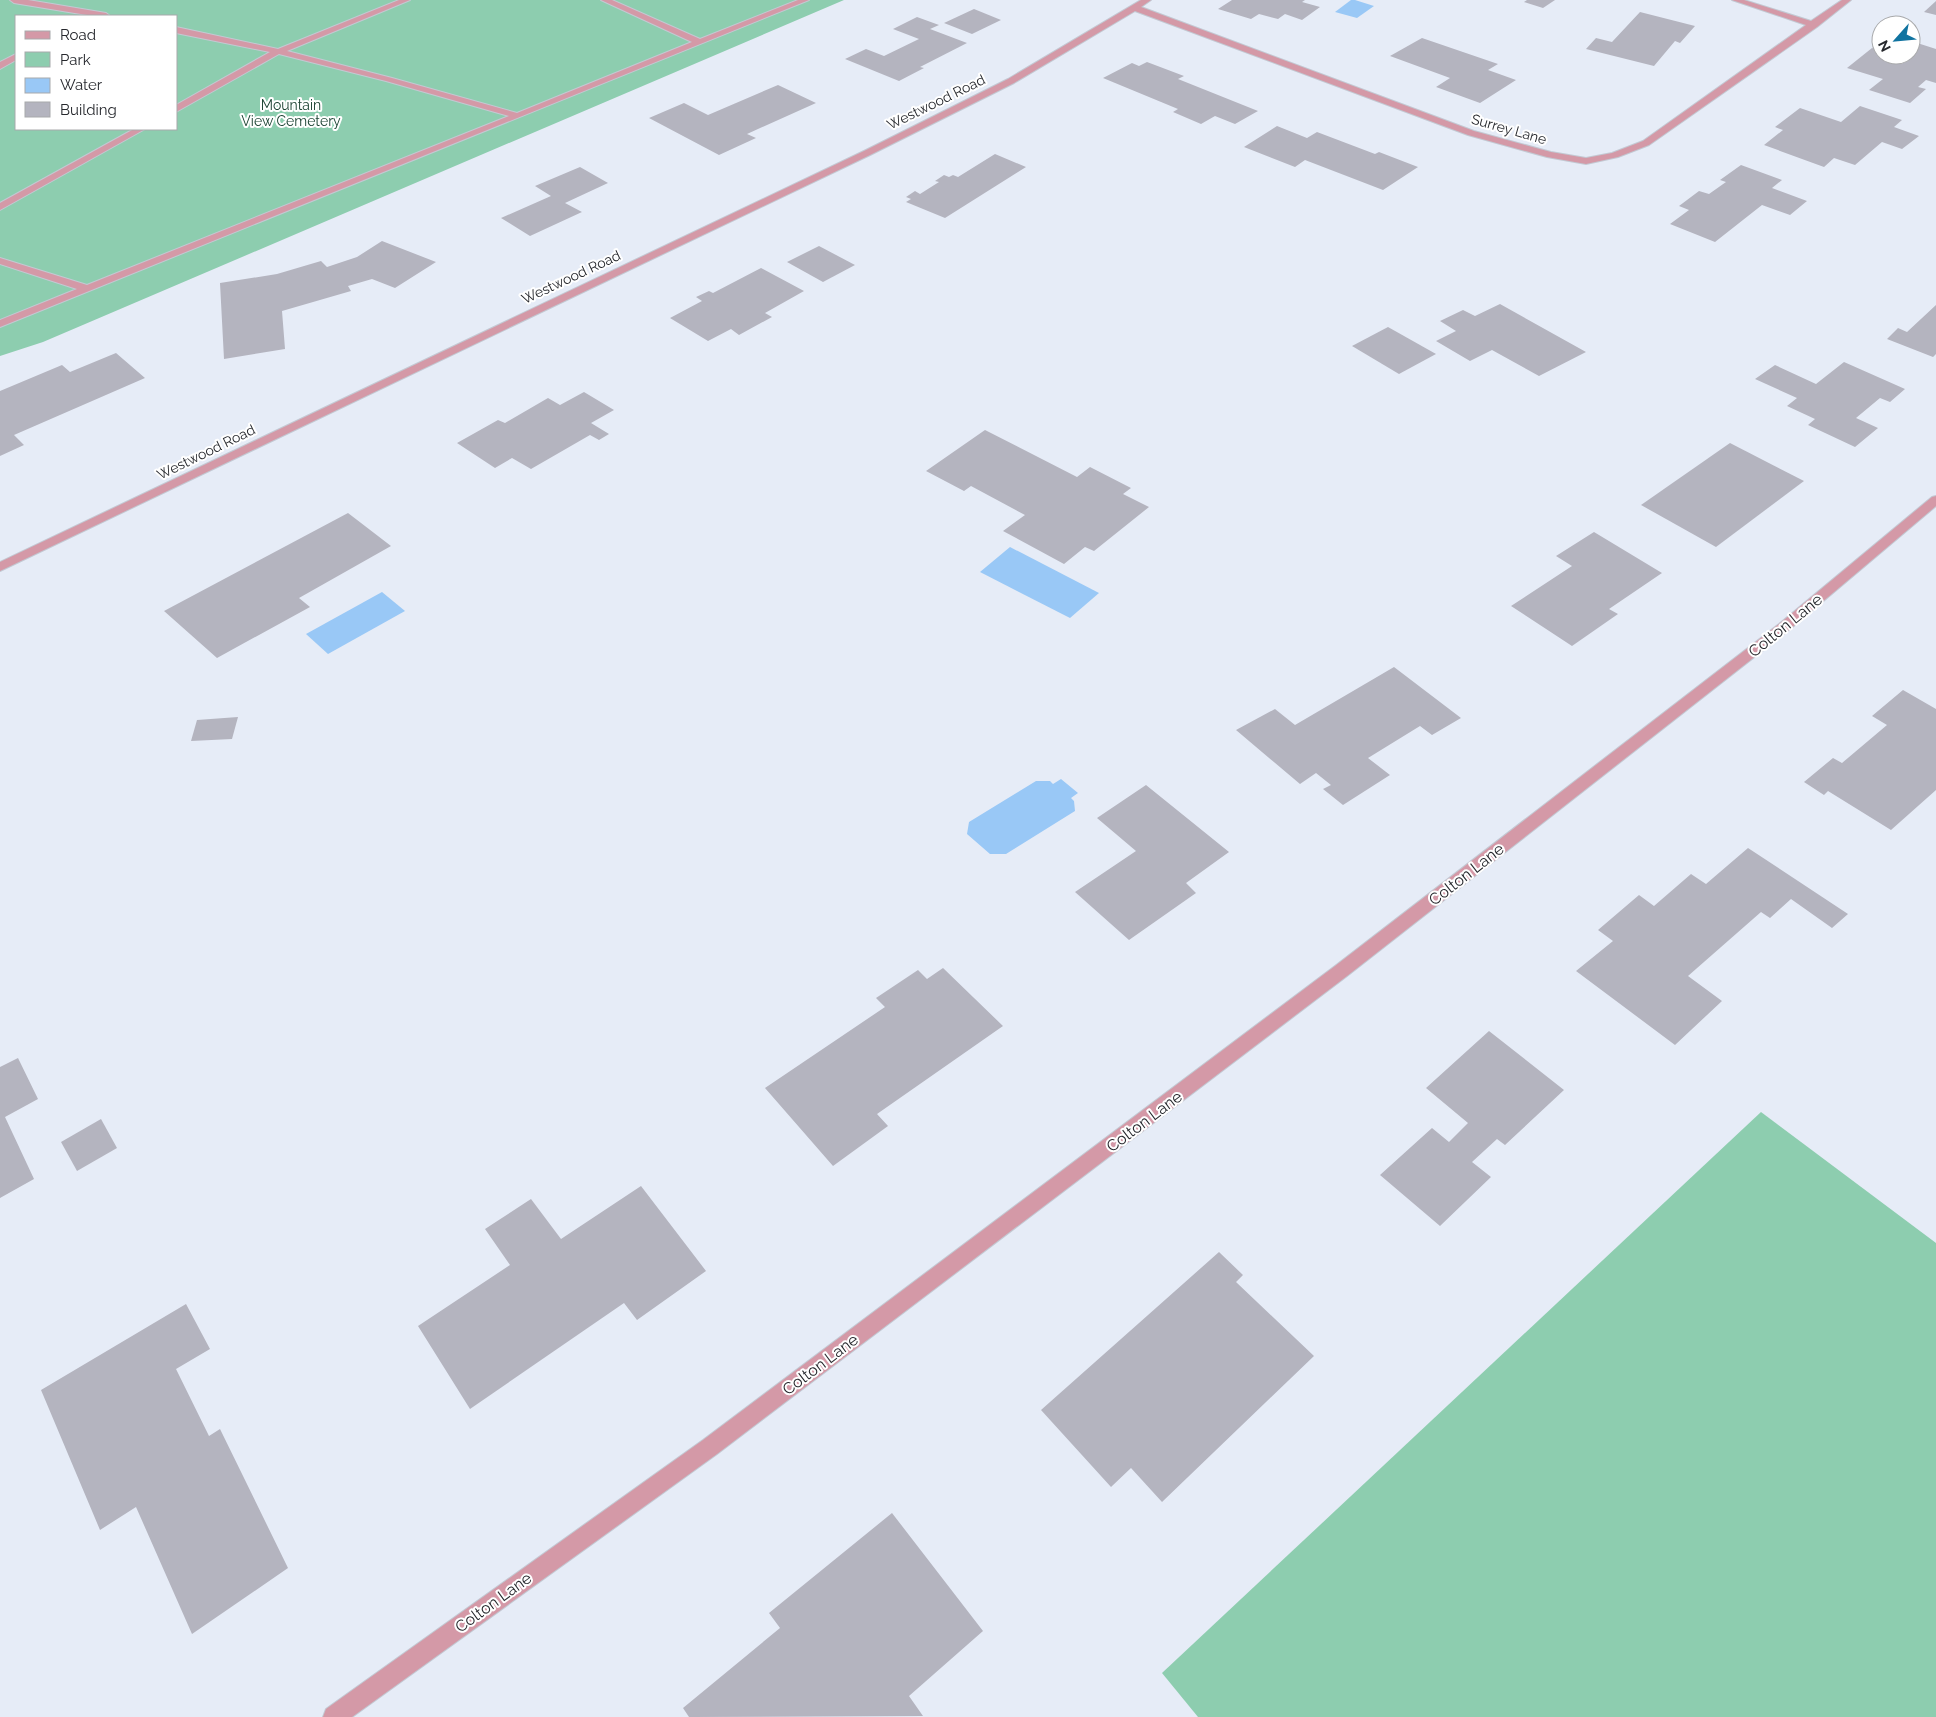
<svg xmlns="http://www.w3.org/2000/svg" width="1936" height="1717" font-family="Raleway,sans-serif">
  <style>
    .green { fill: #8dcdaf; fill-rule: evenodd }
    .water { fill: #99c8f6 }
    .building { fill: #b4b4bf }
    .lines { fill: none; stroke-linecap: round; stroke-linejoin: round }
    .minor-casing { stroke: #c3c9d3; stroke-width: 2 }
    .minor { fill: #d499a7; fill-rule: evenodd }
    .labels { text-anchor: middle; stroke-width: 4; stroke-linejoin: round; paint-order: stroke }
    .far-street-label { font-size: 14px; fill: #26282d; stroke: #fff }
    .far-park-label { font-size: 14px; fill: #1b4232; stroke: #fff }
    .street-label { font-size: 16px; fill: #26282d; stroke: #fff }
  </style>
  <rect width="100%" height="100%" fill="#e6ecf7"/>
  <g class="green">
    <path d="M0,0H844L43,342L0,356ZM16,16H176V129H16Z"/>
    <path d="M1761,1112L1936,1243V1717H1198L1162,1673Z"/>
  </g>
  <g class="water">
    <path d="M1351,0H1355L1374,6L1357,18L1335,12Z"/>
    <path d="M1010,547L1099,593L1070,618L980,572Z"/>
    <path d="M382,592L405,611L328,654L306,634Z"/>
    <path d="M1061,779L1078,793L1071,798L1074,801L1075,811L1006,854H990L967,834L969,822L1036,781H1050L1053,784Z"/>
  </g>
  <g class="building">
    <path d="M1232,0H1305L1302,2L1320,7L1302,20L1285,14L1278,19L1259,14L1251,19L1218,9Z"/>
    <path d="M1527,0H1555L1543,8L1524,2Z"/>
    <path d="M1936,1V15L1924,12Z"/>
    <path d="M974,9L1001,20L972,34L944,23Z"/>
    <path d="M1640,12L1695,26L1680,43L1675,41L1654,66L1586,49L1596,38L1612,42Z"/>
    <path d="M917,17L939,25L930,29L967,43L920,67L924,68L899,81L845,59L866,49L884,56L919,39L893,29Z"/>
    <path d="M1422,38L1498,64L1488,70L1516,80L1480,103L1436,87L1450,78L1390,56Z"/>
    <path d="M1911,41L1936,49V83L1926,80L1918,87L1926,89L1910,103L1869,90L1883,79L1847,68L1872,48L1878,50L1881,48V55H1911Z"/>
    <path d="M1147,62L1184,76L1178,79L1258,111L1235,124L1215,116L1201,124L1173,112L1178,109L1103,78L1132,63L1139,66Z"/>
    <path d="M778,85L816,103L747,134L756,138L719,155L649,118L684,103L708,115Z"/>
    <path d="M1860,106L1902,120L1894,127L1919,136L1902,149L1882,142L1855,165L1834,158L1824,167L1764,145L1783,130L1775,127L1800,108L1841,122Z"/>
    <path d="M1277,126L1307,138L1317,132L1375,154L1379,152L1418,167L1383,190L1305,160L1295,167L1244,147Z"/>
    <path d="M995,154L1026,167L945,218L906,202L911,199L906,197L915,191L920,194L939,182L935,181L944,175L949,177L953,175L958,177Z"/>
    <path d="M1741,165L1782,180L1772,188L1807,201L1790,215L1762,205L1715,242L1670,224L1689,210L1679,206L1699,191L1709,194L1726,182L1720,180Z"/>
    <path d="M580,167L608,183L565,203L582,212L530,236L501,218L551,196L535,186Z"/>
    <path d="M382,241L436,262L395,288L372,279L348,286L351,291L282,311L285,349L224,359L220,283L277,274L321,261L327,267L357,257Z"/>
    <path d="M819,246L855,265L823,282L787,262Z"/>
    <path d="M761,268L804,291L765,313L772,317L739,335L731,329L708,341L670,318L702,301L696,297L709,291L713,293Z"/>
    <path d="M1500,304L1586,352L1539,376L1492,350L1470,361L1436,341L1456,331L1440,321L1463,310L1475,316Z"/>
    <path d="M1936,305V354L1933,357L1887,339L1898,328L1907,332Z"/>
    <path d="M1388,327L1436,354L1399,374L1352,346Z"/>
    <path d="M116,353L145,378L14,435L24,445L0,456V391L62,365L70,372Z"/>
    <path d="M1844,362L1905,389L1890,402L1880,398L1856,418L1878,428L1855,447L1808,425L1815,419L1787,406L1797,398L1755,379L1775,365L1816,384Z"/>
    <path d="M584,392L614,410L591,423L609,434L599,440L590,435L531,469L512,458L495,468L457,443L498,420L505,423L548,398L560,405Z"/>
    <path d="M985,430L1077,477L1090,467L1131,488L1123,494L1149,507L1094,551L1085,547L1064,564L1003,531L1025,515L971,486L964,491L926,471Z"/>
    <path d="M1730,443L1804,481L1716,547L1641,505Z"/>
    <path d="M348,513L391,546L299,598L310,607L217,658L164,611Z"/>
    <path d="M1594,532L1662,573L1609,609L1618,614L1572,646L1511,606L1572,566L1556,556Z"/>
    <path d="M1394,667L1461,718L1432,735L1420,726L1368,758L1390,775L1343,805L1323,789L1331,785L1316,773L1300,784L1236,730L1275,709L1295,725Z"/>
    <path d="M1903,690L1936,709V790L1891,830L1828,791L1824,795L1804,782L1833,758L1842,763L1887,725L1872,716Z"/>
    <path d="M238,717L232,739L191,741L197,720Z"/>
    <path d="M1146,785L1229,852L1186,883L1196,893L1129,940L1075,892L1136,851L1097,818Z"/>
    <path d="M1748,848L1848,914L1832,928L1791,899L1770,918L1761,912L1688,976L1722,1001L1675,1045L1576,971L1613,941L1598,930L1639,895L1654,906L1691,874L1706,884Z"/>
    <path d="M943,968L1003,1026L877,1114L888,1126L833,1166L765,1088L885,1007L876,998L918,970L927,979Z"/>
    <path d="M1489,1031L1564,1090L1505,1145L1497,1139L1472,1162L1491,1177L1440,1226L1380,1175L1432,1128L1449,1142L1468,1123L1426,1088Z"/>
    <path d="M18,1058L38,1099L5,1117L34,1179L0,1198V1067Z"/>
    <path d="M101,1119L117,1148L77,1171L61,1142Z"/>
    <path d="M641,1186L706,1271L637,1320L624,1303L470,1409L418,1326L510,1265L485,1229L531,1199L561,1239Z"/>
    <path d="M1219,1252L1243,1275L1236,1282L1314,1356L1162,1502L1131,1468L1111,1487L1041,1410Z"/>
    <path d="M186,1304L210,1349L176,1369L209,1436L220,1429L288,1568L192,1634L136,1507L100,1530L41,1390Z"/>
    <path d="M892,1513L983,1631L909,1696L923,1716L689,1717L683,1708L780,1628L769,1613Z"/>
  </g>
  <g class="lines">
    <defs>
      <g id="minor">
        <path d="M10,0H28L106,13L110,16H93L14,3Z"/>
        <path d="M399,0H410L287,51L392,78L517,113L692,42L601,0H612L700,39L798,0H809L0,327V320L77,289L0,264V258L87,285L509,116L386,81L279,54L176,112V105L270,52L176,33V27L278,49Z"/>
        <path d="M1141,0H1151L1141,7L1474,131L1551,152L1586,158L1612,153L1643,141L1806,25L1732,0H1744L1811,21L1842,0H1851L1817,27L1649,145L1618,157L1586,164L1547,157L1468,135L1135,11L1014,83L870,155L0,571V562L864,151L1008,79Z"/>
        <path d="M16,54V60L0,69V62Z"/>
        <path d="M134,129H145L0,210V203Z"/>
        <path d="M1936,496V506L1789,630L1347,976L717,1454L352,1717H323L326,1709L703,1440L1335,966L1779,624L1932,497Z"/>
      </g>
    </defs>
    <use href="#minor" class="minor-casing"/>
    <use href="#minor" class="minor"/>
  </g>
  <g class="labels">
    <g class="far-street-label">
      <text transform="translate(936 102) rotate(-26)" y="5">Westwood Road</text>
      <text transform="translate(1509 129) rotate(16)" y="5">Surrey Lane</text>
      <text transform="translate(571 277) rotate(-25)" y="5">Westwood Road</text>
      <text transform="translate(206 452) rotate(-26)" y="5">Westwood Road</text>
    </g>
    <g class="far-park-label">
      <text x="291" y="110">Mountain<tspan x="291" dy="16">View Cemetery</tspan></text>
    </g>
    <g class="street-label">
      <text transform="translate(1785 625) rotate(-39)" y="6">Colton Lane</text>
      <text transform="translate(1466 874) rotate(-38)" y="6">Colton Lane</text>
      <text transform="translate(1144 1121) rotate(-37)" y="6">Colton Lane</text>
      <text transform="translate(820 1364) rotate(-37)" y="6">Colton Lane</text>
      <text transform="translate(493 1602) rotate(-36)" y="6">Colton Lane</text>
    </g>
  </g>
  <rect x="15" y="15" width="162" height="115" fill="#ffffff" stroke="#a8a9ab"/>
  <rect x="25" y="31" width="25" height="8" fill="#d499a7" stroke="#a8a9ab"/>
  <text x="60" y="40" font-size="15" fill="#26282d">Road</text>
  <rect x="25" y="52" width="25" height="15" fill="#8dcdaf" stroke="#a8a9ab"/>
  <text x="60" y="65" font-size="15" fill="#26282d">Park</text>
  <rect x="25" y="78" width="25" height="15" fill="#99c8f6" stroke="#a8a9ab"/>
  <text x="60" y="90" font-size="15" fill="#26282d">Water</text>
  <rect x="25" y="102" width="25" height="15" fill="#b4b4bf" stroke="#a8a9ab"/>
  <text x="60" y="115" font-size="15" fill="#26282d">Building</text>
  <g transform="translate(1896 40) rotate(243)"><circle r="24" fill="#ffffff" stroke="#a8a9ab"/>
  <path d="M0-4L9 19L0 12L-9 19Z" fill="#1073a0"/>
  <text y="-8" font-size="14" font-weight="bold" text-anchor="middle" fill="#26282d">N</text>
  </g>
</svg>
